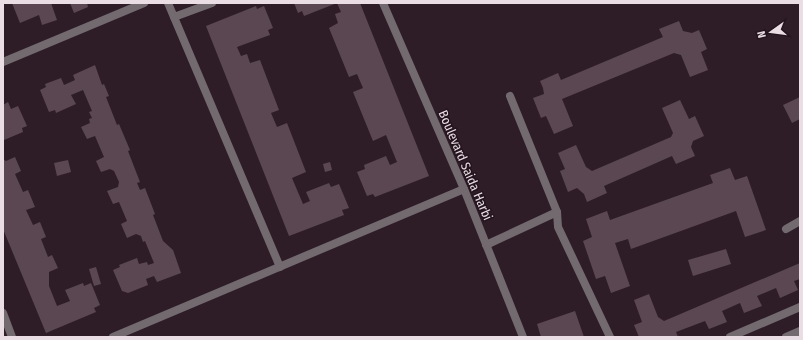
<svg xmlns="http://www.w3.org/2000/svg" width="803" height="340" font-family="'Fira Sans Condensed',sans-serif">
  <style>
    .building { fill: #5a4751 }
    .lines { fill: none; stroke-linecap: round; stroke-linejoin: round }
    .minor { stroke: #736a6f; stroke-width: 8 }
    .tertiary { stroke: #736a6f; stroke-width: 8 }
    .labels { text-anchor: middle; stroke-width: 3; stroke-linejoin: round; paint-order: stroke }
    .street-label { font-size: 13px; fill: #eadee4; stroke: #24141e }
  </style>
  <rect width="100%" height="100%" fill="#2e1d27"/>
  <g class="building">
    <path d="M12,3H51L57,20L42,25L39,15L20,23Z"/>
    <path d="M70,3H87L88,7L74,13Z"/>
    <path d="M294,3H337L304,16L302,11L298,13Z"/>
    <path d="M337,3H360L429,176L375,197L373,194L367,196L357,172L365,169L364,165L386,156L390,165L397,162L386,135L373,141L353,92L363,88L357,74L349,77L329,28L338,23L335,14L341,12Z"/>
    <path d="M256,6L257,9L264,6L273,28L268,30L270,35L237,47L241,56L247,54L250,63L260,60L279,110L271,113L277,127L287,123L306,172L292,178L303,204L310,201L306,192L329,183L331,187L339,184L349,208L342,210L344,215L289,236L206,26Z"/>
    <path d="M679,21L683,31L692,33L699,30L707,49L701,52L708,70L690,77L681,55L674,53L562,99L573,126L554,134L546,116L541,118L533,98L544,94L543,88L540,81L558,73L561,80L663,37L659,29Z"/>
    <path d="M95,65L102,85L104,84L109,96L106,97L117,125L119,124L130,150L128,151L140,182L137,183L140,190L145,188L155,214L153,215L163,241L173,250L181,273L157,282L154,276L146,279L148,285L128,293L122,291L113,270L120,267L119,265L137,258L139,264L147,262L148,265L154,263L145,241L143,242L141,236L136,234L127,238L121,224L127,221L119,202L113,204L107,191L118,187L119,182L114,171L110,169L101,172L96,161L104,157L95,136L87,139L81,127L90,123L89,119L92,118L89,112L92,111L83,90L71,95L76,104L56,113L55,110L49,112L40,90L46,87L45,84L61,78L64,85L75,80L73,75Z"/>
    <path d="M800,97V119L792,123L783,105Z"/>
    <path d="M680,100L689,119L695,116L704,136L693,141L691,147L695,156L676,164L672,156L604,186L607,193L587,202L584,194L577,188L568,192L560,171L565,169L558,153L576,145L586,167L592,171L671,137L673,133L662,108Z"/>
    <path d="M8,102L11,109L18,106L27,126L22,128L23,132L4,140L3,105Z"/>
    <path d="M15,157L21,171L15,174L23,192L28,190L35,207L26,210L33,225L40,222L46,237L41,239L48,257L52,255L58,268L49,272V286L57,306L70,301L65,290L83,283L84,286L91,283L100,305L94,308L96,312L46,333L3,229V159L6,161Z"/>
    <path d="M68,160L71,172L57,176L54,163Z"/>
    <path d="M330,162L332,170L325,172L323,164Z"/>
    <path d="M730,168L735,180L747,176L766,230L745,237L736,211L631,249L628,239L615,243L630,286L611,293L605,276L596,279L583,241L592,237L586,219L607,211L610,220L713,183L710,175Z"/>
    <path d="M726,249L731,264L693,276L688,260Z"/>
    <path d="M800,263V279L794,281L798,290L780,298L776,288L757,296L762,306L744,313L740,303L722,311L727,322L709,329L705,321L676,332L678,337H639L634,325L642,322L634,300L649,294L658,317L664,321Z"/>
    <path d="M96,267L101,284L94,286L89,269Z"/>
    <path d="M575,311L584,337H541L537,324Z"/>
  </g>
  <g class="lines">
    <g class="minor">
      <path d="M168,3L280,267"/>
      <path d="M174,17L212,3"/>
      <path d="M3,62L144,3"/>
      <path d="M510,96L557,212"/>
      <path d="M786,229L800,221"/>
      <path d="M486,245L557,212L558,227L610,337"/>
      <path d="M3,313L12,337"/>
      <path d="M113,337L464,189"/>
      <path d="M730,337L800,307"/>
      <path d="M786,337L800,331"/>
    </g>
    <path class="tertiary" d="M383,3L464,189L523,337"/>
  </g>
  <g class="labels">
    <g class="street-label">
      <text transform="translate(466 165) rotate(67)" y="5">Boulevard Saida Harbi</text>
    </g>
  </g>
  <rect width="803" height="340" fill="none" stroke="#eadee4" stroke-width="8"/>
  <g transform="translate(771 32) rotate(256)" stroke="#24141e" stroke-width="3" paint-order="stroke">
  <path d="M0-3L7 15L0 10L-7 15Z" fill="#eadee4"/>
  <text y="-6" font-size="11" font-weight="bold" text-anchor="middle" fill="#eadee4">N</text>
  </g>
</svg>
